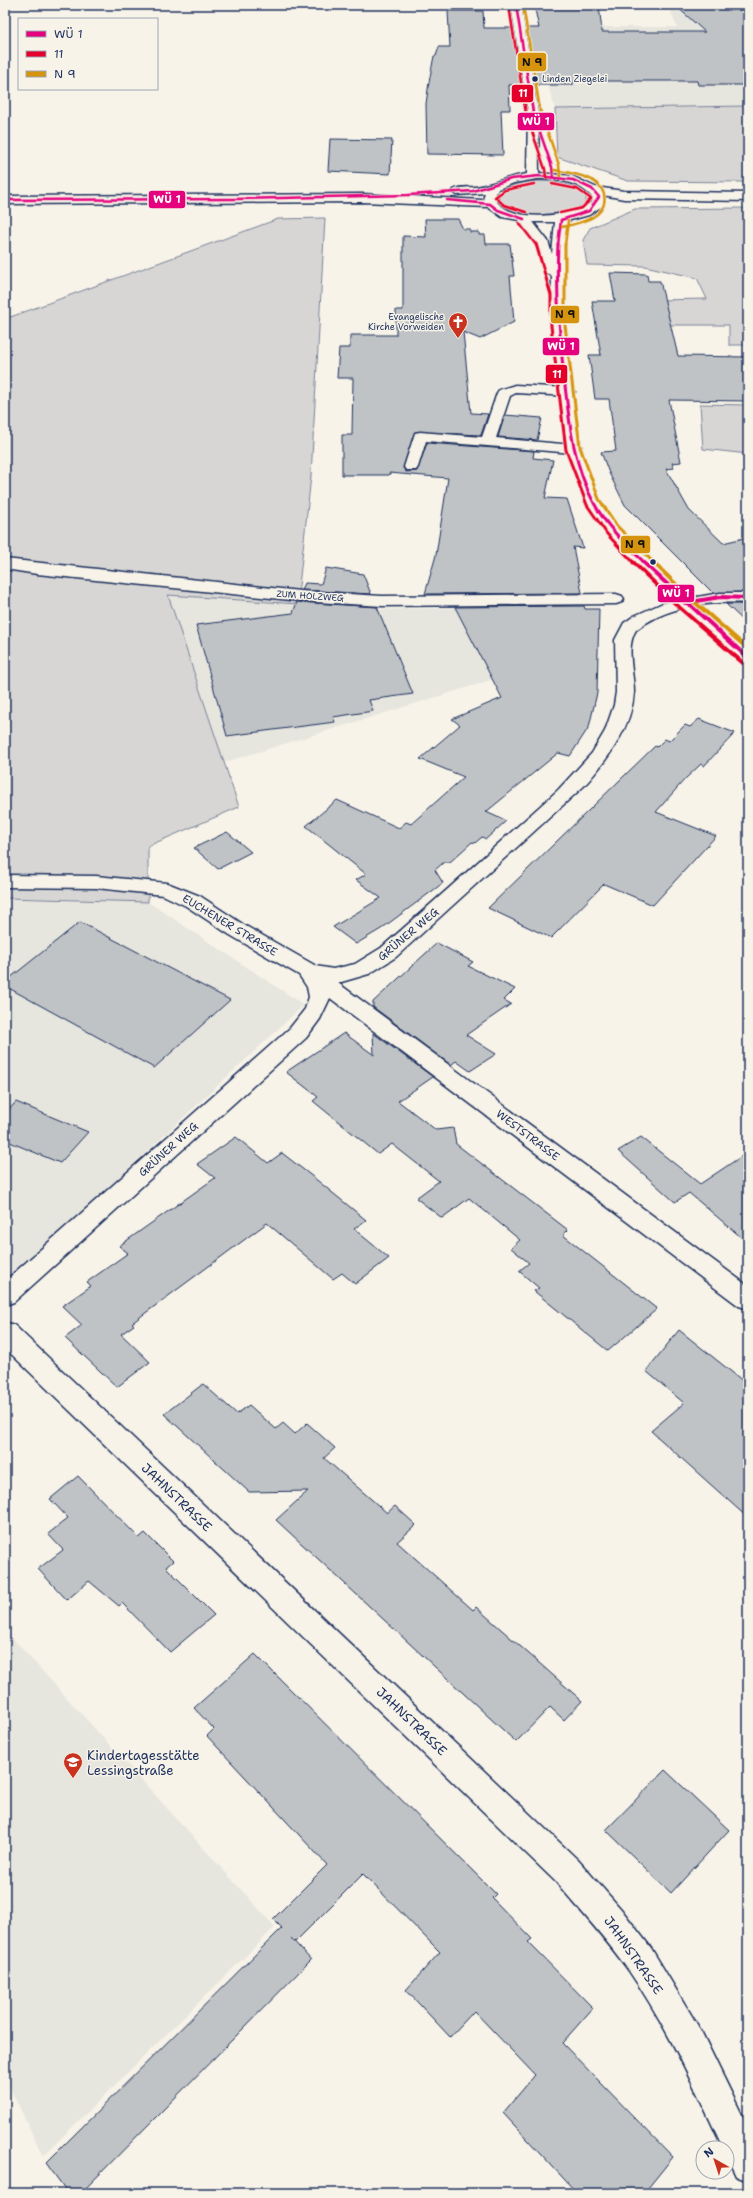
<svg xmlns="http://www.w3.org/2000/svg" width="753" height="2198" font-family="'Shantell Sans',sans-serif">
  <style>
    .built { fill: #e6e5de }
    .green { fill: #d7d6d4; stroke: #798299 }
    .building { fill: #c0c3c5; stroke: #1b2f5e }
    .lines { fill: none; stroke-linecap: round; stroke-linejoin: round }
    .minor-casing { stroke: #1b2f5e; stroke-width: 3 }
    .major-casing { stroke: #1b2f5e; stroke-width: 3 }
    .minor { fill: #f7f3e8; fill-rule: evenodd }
    .major { fill: #f7f3e8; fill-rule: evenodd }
    .bus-1-far2-casing { stroke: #f7f3e8; stroke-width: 4 }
    .bus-1-far1-casing { stroke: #f7f3e8; stroke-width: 5 }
    .bus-1-casing { stroke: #f7f3e8; stroke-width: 6 }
    .bus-2-far2-casing { stroke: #f7f3e8; stroke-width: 4 }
    .bus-2-far1-casing { stroke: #f7f3e8; stroke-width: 5 }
    .bus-2-casing { stroke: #f7f3e8; stroke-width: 6 }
    .bus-3-far2-casing { stroke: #f7f3e8; stroke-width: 4 }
    .bus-3-far1-casing { stroke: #f7f3e8; stroke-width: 5 }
    .bus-3-casing { stroke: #f7f3e8; stroke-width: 6 }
    .bus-1-far2 { stroke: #e5007d; stroke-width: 2.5 }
    .bus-1-far1 { stroke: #e5007d; stroke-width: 3 }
    .bus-1 { stroke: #e5007d; stroke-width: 4 }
    .bus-2-far2 { stroke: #e4002b; stroke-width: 2.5 }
    .bus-2-far1 { stroke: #e4002b; stroke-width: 3 }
    .bus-2 { stroke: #e4002b; stroke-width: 4 }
    .bus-3-far2 { stroke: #d6940e; stroke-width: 2.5 }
    .bus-3-far1 { stroke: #d6940e; stroke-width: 3 }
    .bus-3 { stroke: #d6940e; stroke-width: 4 }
    .bus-dot { fill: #1b2f5e; stroke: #f7f3e8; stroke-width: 1.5 }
    .labels { text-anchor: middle; stroke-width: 3; stroke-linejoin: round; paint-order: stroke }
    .far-bus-label { font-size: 9px; fill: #1b2f5e; stroke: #f7f3e8; text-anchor: start }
    .far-poi-label { font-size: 9px; fill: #1b2f5e; stroke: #f7f3e8; text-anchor: end }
    .far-street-label { font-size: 9px; fill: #1b2f5e; stroke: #f7f3e8 }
    .street-label { font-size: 11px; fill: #1b2f5e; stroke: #f7f3e8 }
    .near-street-label { font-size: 13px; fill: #1b2f5e; stroke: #f7f3e8 }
    .near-poi-label { font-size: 13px; fill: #1b2f5e; stroke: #f7f3e8; text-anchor: start }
    .line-badge { stroke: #f7f3e8; stroke-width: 1.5 }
    .badge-label { font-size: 11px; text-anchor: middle; font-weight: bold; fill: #fff }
    .pale-badge-label { font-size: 11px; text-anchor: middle; font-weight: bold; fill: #111 }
  </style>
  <rect width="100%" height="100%" fill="#f7f3e8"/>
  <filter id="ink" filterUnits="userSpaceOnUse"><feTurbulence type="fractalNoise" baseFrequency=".025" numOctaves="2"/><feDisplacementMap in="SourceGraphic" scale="8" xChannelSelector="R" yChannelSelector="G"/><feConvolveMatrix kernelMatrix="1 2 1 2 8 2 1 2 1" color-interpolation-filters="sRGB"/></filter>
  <g filter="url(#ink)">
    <g class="built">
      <path d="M668,5H748V106L555,109L539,52L535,27H677Z"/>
      <path d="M168,595L368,610L520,606L550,662L222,763Z"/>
      <path d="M5,899L148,902L304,1005L5,1284Z"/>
      <path d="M5,1630L275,1927L43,2156L5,2078Z"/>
    </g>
    <g class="green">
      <path d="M748,106V182L628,181L557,157L555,109Z"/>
      <path d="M540,181C556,182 575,183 586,196V204C568,220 514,221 499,201L500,192C512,183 526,182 540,181Z"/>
      <path d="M748,208V345H729V325H659L656,300L707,299L697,278L645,266L587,265L583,240L590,228L635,209Z"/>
      <path d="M325,218L311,476L297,604L168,595L239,807L148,846V902L5,898V319L278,219Z"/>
      <path d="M700,404L748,405V454L703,449Z"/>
    </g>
    <g class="building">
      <path d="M534,5H599L602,32H705L675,5H727L729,10L748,9V85H698L697,81H573V85H535L526,28H539Z"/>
      <path d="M448,11H483L484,28H513L522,85H509L510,110H501L503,155L427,154L426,104L429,82L434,56H436L439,47H450Z"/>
      <path d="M330,139L392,140L390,174L328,171Z"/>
      <path d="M425,219H458L463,229H470V232H479V235H485L486,244H510L514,276H510L514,322L480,339L463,332L471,413L488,414L481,435L415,432L403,468L406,472L417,471L427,443L534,451L533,458L553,460L545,498L567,499L583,548L573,547L582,593L425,594L436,555L448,478L389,473V475H342V435H352L353,378H337L339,348H350V335H396V310H403V236L426,237Z"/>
      <path d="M610,273L647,274L648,281H660L678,356L748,357V401L669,400L681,462L672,463L674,468L666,469L689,510L723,543L748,537V592L713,593L625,505L609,473L601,452L616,451L609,399H595L589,355H601L592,301H615Z"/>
      <path d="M505,415L542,418L537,440L498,437Z"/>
      <path d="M326,568L363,574L371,594L302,590L305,583L321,584Z"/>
      <path d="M297,602L377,607L413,694L369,700L373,711L333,717L335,722L227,736L196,625L293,613Z"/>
      <path d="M726,604H748V625Z"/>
      <path d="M584,606L585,609H599L597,693L589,727L570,756L558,753L486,812L506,821L486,839L482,837L475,843L472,842L450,862H444L435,870L443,883L381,929L356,944L333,927L381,898L356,880L366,874L306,826L337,800L399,828L406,822L411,824L464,777L420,759L460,725L452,719L502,698L455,607Z"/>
      <path d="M699,719L735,733L704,766L701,764L685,779L656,812L716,836L653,905L604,884L551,938L488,908L655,746L657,747L665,739L669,741L685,725L690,727Z"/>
      <path d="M227,832L251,852L218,869L194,848Z"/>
      <path d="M80,922L230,1000L154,1068L5,986V982Z"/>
      <path d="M437,943L473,962L468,966L515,989L504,1000L511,1004L466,1035L496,1054L470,1071L456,1061L451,1065L373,1007V1002Z"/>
      <path d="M344,1033L374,1055L373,1033L433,1077L398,1101L436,1130L453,1128L456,1144L568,1230L563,1235L657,1309L608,1351L534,1291L539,1288L519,1271L529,1263L511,1248L520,1240L469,1198L442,1218L416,1198L439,1181L392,1144L378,1154L313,1101L318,1097L286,1072Z"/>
      <path d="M16,1102L88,1132L60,1163L5,1140V1114Z"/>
      <path d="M236,1137L268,1163L282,1153L318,1181L366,1220L354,1229L389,1258L355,1284L342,1273L333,1279L267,1223L132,1323L134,1325L121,1334L150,1362L117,1387L65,1338L82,1325L62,1306L91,1286L87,1282L128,1253L119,1246L215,1178L197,1164Z"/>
      <path d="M641,1137L700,1184L748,1152V1243L689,1193L675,1202L618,1151Z"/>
      <path d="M679,1330L748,1385V1518L651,1431L684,1403L646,1371Z"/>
      <path d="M203,1384L237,1414L249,1405L276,1429L283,1423L295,1434L307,1423L335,1448L324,1458L387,1513L395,1506L416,1525L397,1542L473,1610L476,1607L582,1701L564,1720L550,1707L516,1742L276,1520L308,1491L249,1492L164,1414Z"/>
      <path d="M78,1476L139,1538L145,1533L173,1561L166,1567L214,1615L170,1652L122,1603L119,1606L89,1581L67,1600L38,1569L63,1550L48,1534L68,1518L50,1499Z"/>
      <path d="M255,1654L496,1894L492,1898L532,1939L528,1942L593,2008L562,2043L673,2157L644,2193H577L503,2113L535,2075L474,2011L450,2037L406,1990L440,1952L363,1874L295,1942L291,1938L311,1960L81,2193H68L46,2163L282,1928L273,1919L327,1865L207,1736L214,1729L194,1708Z"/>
      <path d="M665,1770L729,1830L671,1893L606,1830Z"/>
    </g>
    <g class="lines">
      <defs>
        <g id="minor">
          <path d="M515,385L568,388L575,392L568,396L516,393L510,396L496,438L573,445L578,446L580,449L578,452L573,453L426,441L418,467L416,470H406L404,467L415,433L420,432L482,437L497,393L499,390Z"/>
          <path d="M5,559L300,591L382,596L616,594L622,596L624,599L622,602L616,604L382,606L300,601L37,574L5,569Z"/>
          <path d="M720,593H748V603C710,601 667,606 636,630C625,647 634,673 634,692C632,728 607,760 584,786L396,957L369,974L338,983L748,1286V1309L739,1306L330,998L320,1019L306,1038L14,1302L5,1305V1281L290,1028L305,1009L309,997L307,987L299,975L230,935L186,906L163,895L96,888L5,887V875L96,876L167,883L200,896L244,925L316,966L333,969L355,964L381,948L448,889L558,790L592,753L605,731L614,705L616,692L615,640L624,623L634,616L663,603Z"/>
          <path d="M5,1322L14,1325L578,1860L621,1909L651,1948L701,2031L748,2127V2181L736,2176L727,2157V2148H723C695,2088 667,2026 629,1971C607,1940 581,1911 556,1882L5,1348Z"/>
        </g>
        <path id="major" d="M511,5H521L538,112L539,173L572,176L595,187L624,191L748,193V201L624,199L603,195L605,197L602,206L589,215L567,221C559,276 565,332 572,386C577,426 581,467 601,503C614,526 635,545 654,564C685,594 716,621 748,649V663L742,662L679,606L626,554L607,533L585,502L566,449L551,325L552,276L545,272L536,242L519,220L502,217L488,207L362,202L5,204V196L362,194L483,200L485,193L457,195L451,192C456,186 468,188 475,187C493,185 509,176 527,174L528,112ZM537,179C558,179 578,181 593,198L592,202C570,217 510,225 494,198L498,189L514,183ZM533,222H555L552,254L548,241Z"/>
      </defs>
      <use href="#minor" class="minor-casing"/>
      <use href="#major" class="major-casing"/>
      <use href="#minor" class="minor"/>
      <use href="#major" class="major"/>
      <defs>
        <g id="bus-1-far2">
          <path d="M516,5L533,112L552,167L553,177"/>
          <path d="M5,200L235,199L408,195L473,191L511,179L539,176L573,180L592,189L599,197L589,211L561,220"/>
          <path d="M447,200L490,204L498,210L524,219"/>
          <path d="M558,245L561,220"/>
        </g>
        <path id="bus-1-far1" d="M558,244C556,289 559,333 564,377C569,420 573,465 594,503C606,526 626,545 645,563"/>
        <g id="bus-1">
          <path d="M643,562L748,658"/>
          <path d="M685,603L720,597L748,598"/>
        </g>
        <g id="bus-2-far2">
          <path d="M509,6L526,114L545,169L546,178"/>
          <path d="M552,184L577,189L591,199L582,208L560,213"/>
          <path d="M526,212L504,205L495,197L505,190L534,184"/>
          <path d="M519,223L536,245"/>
        </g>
        <path id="bus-2-far1" d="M536,244L551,295V326L566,450L587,505L607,534L634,563"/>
        <path id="bus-2" d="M633,562L680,608L743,663"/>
        <g id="bus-3-far2">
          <path d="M523,5L540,110L559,165L560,176"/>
          <path d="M554,170C566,172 579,174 590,179C610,190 609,210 589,219C581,223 571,225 562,227"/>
          <path d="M565,245L568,221"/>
        </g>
        <path id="bus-3-far1" d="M565,244V325L580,447L599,499L617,526L654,563"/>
        <path id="bus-3" d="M653,562L690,598L748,649"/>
      </defs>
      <use href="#bus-1-far2" class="bus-1-far2-casing"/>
      <use href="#bus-1-far1" class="bus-1-far1-casing"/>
      <use href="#bus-1" class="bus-1-casing"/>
      <use href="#bus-2-far2" class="bus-2-far2-casing"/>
      <use href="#bus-2-far1" class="bus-2-far1-casing"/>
      <use href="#bus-2" class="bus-2-casing"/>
      <use href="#bus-3-far2" class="bus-3-far2-casing"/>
      <use href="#bus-3-far1" class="bus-3-far1-casing"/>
      <use href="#bus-3" class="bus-3-casing"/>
      <use href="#bus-1-far2" class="bus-1-far2"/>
      <use href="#bus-1-far1" class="bus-1-far1"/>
      <use href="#bus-1" class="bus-1"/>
      <use href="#bus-2-far2" class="bus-2-far2"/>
      <use href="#bus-2-far1" class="bus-2-far1"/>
      <use href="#bus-2" class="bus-2"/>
      <use href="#bus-3-far2" class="bus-3-far2"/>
      <use href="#bus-3-far1" class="bus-3-far1"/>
      <use href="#bus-3" class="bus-3"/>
    </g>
  </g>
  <defs>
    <symbol id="church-pin" viewBox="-11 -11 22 30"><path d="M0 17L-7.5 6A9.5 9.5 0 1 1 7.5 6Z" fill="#c8321e" stroke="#f7f3e8"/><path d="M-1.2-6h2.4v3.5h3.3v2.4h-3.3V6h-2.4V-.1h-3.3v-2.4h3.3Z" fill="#fff"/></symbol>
    <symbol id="school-pin" viewBox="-11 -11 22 30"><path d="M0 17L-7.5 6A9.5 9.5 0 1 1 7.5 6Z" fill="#c8321e" stroke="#f7f3e8"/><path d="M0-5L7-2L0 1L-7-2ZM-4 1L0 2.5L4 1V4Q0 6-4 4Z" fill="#fff"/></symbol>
  </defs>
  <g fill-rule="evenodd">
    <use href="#church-pin" x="447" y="311" width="22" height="30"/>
    <use href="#school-pin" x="62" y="1751" width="22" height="30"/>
  </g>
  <g class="bus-dot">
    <circle cx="535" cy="79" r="3.5"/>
    <circle cx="653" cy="562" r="3.5"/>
  </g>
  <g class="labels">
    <g class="far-bus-label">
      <text x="542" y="82">Linden Ziegelei</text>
    </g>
    <g class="far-poi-label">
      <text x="444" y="320">Evangelische<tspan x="444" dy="10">Kirche Vorweiden</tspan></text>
    </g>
    <g class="far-street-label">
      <text transform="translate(310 596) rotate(4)" y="3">ZUM HOLZWEG</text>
    </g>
    <g class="street-label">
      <text transform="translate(230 925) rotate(31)" y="4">EUCHENER STRASSE</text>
      <text transform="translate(408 934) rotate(-40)" y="4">GRÜNER WEG</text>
      <text transform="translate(528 1135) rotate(37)" y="4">WESTSTRASSE</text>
      <text transform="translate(168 1149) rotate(-42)" y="4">GRÜNER WEG</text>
    </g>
    <g class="near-street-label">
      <text transform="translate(177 1497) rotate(44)" y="5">JAHNSTRASSE</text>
      <text transform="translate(412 1721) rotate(44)" y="5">JAHNSTRASSE</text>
      <text transform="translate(634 1955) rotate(55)" y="5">JAHNSTRASSE</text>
    </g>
    <g class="near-poi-label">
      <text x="87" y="1760">Kindertagesstätte<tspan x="87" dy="15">Lessingstraße</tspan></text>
    </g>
  </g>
  <g class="line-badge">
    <rect x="517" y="52" width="30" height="20" rx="4" fill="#d6940e"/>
    <rect x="511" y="84" width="23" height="19" rx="4" fill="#e4002b"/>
    <rect x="517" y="112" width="38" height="19" rx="4" fill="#e5007d"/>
    <rect x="148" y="190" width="38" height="19" rx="4" fill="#e5007d"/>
    <rect x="550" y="305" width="30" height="19" rx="4" fill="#d6940e"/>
    <rect x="542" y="337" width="38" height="19" rx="4" fill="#e5007d"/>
    <rect x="545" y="364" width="23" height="20" rx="4" fill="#e4002b"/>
    <rect x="620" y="535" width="31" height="19" rx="4" fill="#d6940e"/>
    <rect x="657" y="584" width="38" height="19" rx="4" fill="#e5007d"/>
  </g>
  <g class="badge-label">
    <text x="523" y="97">11</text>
    <text x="536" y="125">WÜ 1</text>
    <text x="167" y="203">WÜ 1</text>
    <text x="561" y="350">WÜ 1</text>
    <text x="557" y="378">11</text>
    <text x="676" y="597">WÜ 1</text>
  </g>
  <g class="pale-badge-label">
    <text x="532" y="66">N 9</text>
    <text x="565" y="318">N 9</text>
    <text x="635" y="548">N 9</text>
  </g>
  <rect width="753" height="2198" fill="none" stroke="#f7f3e8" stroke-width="20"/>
  <rect x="10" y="10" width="733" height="2178" fill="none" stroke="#1b2f5e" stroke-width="1.5" filter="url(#ink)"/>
  <rect x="18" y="18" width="140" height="72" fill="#f7f3e8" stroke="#9fa5b1"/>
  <rect x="26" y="31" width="20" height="6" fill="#e5007d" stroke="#9fa5b1"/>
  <text x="54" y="38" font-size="12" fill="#1b2f5e">WÜ 1</text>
  <rect x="26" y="51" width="20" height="6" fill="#e4002b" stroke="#9fa5b1"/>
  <text x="54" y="58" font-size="12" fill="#1b2f5e">11</text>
  <rect x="26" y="71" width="20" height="6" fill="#d6940e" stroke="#9fa5b1"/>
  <text x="54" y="78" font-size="12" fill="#1b2f5e">N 9</text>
  <g transform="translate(715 2160) rotate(321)"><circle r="19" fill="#f7f3e8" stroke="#9fa5b1"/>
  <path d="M0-3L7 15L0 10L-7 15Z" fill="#c8321e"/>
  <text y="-6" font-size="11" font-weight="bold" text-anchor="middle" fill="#1b2f5e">N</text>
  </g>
</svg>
